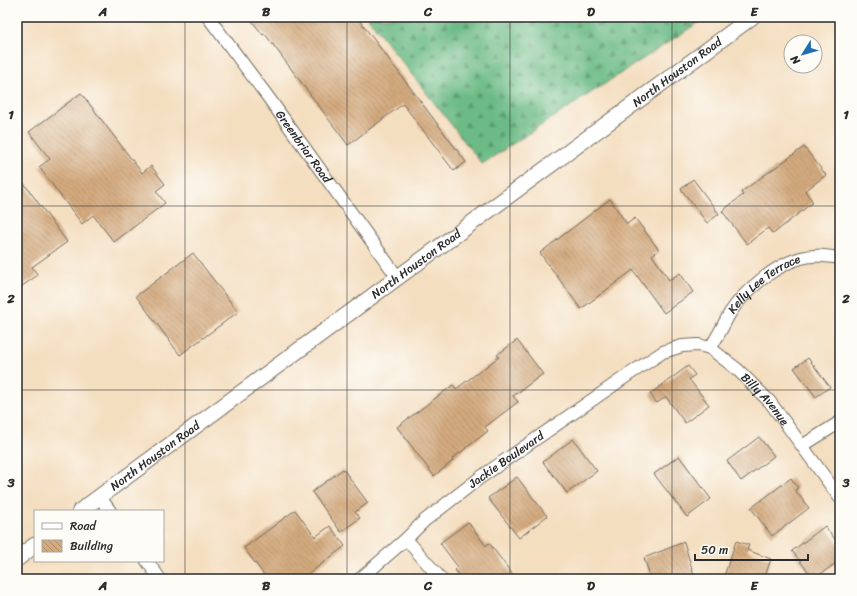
<svg xmlns="http://www.w3.org/2000/svg" width="857" height="596" font-family="Sriracha,sans-serif">
  <style>
    .forest { fill: url(#forest-firs); stroke: #4c7358 }
    .building { fill: url(#building-back-hatch) }
    .lines { fill: none; stroke-linecap: round; stroke-linejoin: round }
    .minor-casing { stroke: #716a5f; stroke-width: 14 }
    .tertiary-casing { stroke: #716a5f; stroke-width: 17 }
    .minor { stroke: #fff; stroke-width: 12 }
    .tertiary { stroke: #fff; stroke-width: 15 }
    .grid { fill: none; stroke: #2b2b2b; stroke-width: 1; stroke-opacity: 0.55 }
    .labels { text-anchor: middle; stroke-width: 3.5; stroke-linejoin: round; paint-order: stroke }
    .street-label { font-size: 12px; fill: #2b2b2b; stroke: #fdfcf7 }
    .neatline { fill: none; stroke: #2b2b2b; stroke-width: 1.5 }
    .grid-label { font-size: 13px; text-anchor: middle; font-weight: bold; fill: #2b2b2b }
  </style>
  <defs>
    <pattern id="forest-firs" width="22" height="20" patternUnits="userSpaceOnUse"><rect width="22" height="20" fill="#6cbb86"/><path d="M5 1l3.5 6h-7zM16 11l3.5 6h-7z" fill="#59986e"/></pattern>
    <pattern id="building-back-hatch" width="6" height="6" patternUnits="userSpaceOnUse"><rect width="6" height="6" fill="#d4aa7f"/><path d="M-1 5l2 2M0 0l6 6M5-1l2 2" fill="none" stroke="#ac8b68"/></pattern>
  </defs>
  <rect width="100%" height="100%" fill="#fdfcf7"/>
  <filter id="ink" filterUnits="userSpaceOnUse"><feTurbulence type="fractalNoise" baseFrequency=".025" numOctaves="2"/><feDisplacementMap in="SourceGraphic" scale="8" xChannelSelector="R" yChannelSelector="G"/><feConvolveMatrix kernelMatrix="1 2 1 2 8 2 1 2 1" color-interpolation-filters="sRGB"/></filter>
  <filter id="wash" filterUnits="userSpaceOnUse"><feTurbulence type="fractalNoise" baseFrequency=".012" numOctaves="4" result="noise"/><feDisplacementMap in="SourceGraphic" scale="16" xChannelSelector="R" yChannelSelector="G"/><feGaussianBlur stdDeviation="0.9" result="paint"/><feColorMatrix in="noise" values="0 0 0 0 0 0 0 0 0 0 0 0 0 0 0 0 0 1.4 0 .05"/><feComposite in="paint" operator="in"/></filter>
  <g filter="url(#wash)">
    <rect width="100%" height="100%" fill="#f4dec0"/>
    <path class="forest" d="M367,17H707L482,164Z"/>
    <g id="blocks">
      <g class="building">
        <path d="M249,17H357L466,162L454,171L403,104L348,145L265,34L263,35Z"/>
        <path d="M81,93L142,173L151,166L165,184L156,191L165,203L114,242L93,215L82,224L39,167L50,159L29,132Z"/>
        <path d="M804,147L826,175L805,191L813,202L773,234L768,228L747,244L722,211L743,195L741,192Z"/>
        <path d="M17,174L67,242L32,267L38,275L22,286L17,279Z"/>
        <path d="M693,179L719,214L707,223L681,189Z"/>
        <path d="M610,199L627,224L635,218L659,250L652,255L669,280L680,273L693,292L664,313L633,270L581,309L540,253Z"/>
        <path d="M193,253L238,312L180,355L136,296Z"/>
        <path d="M517,340L543,374L513,396L518,402L485,427L488,431L452,459L453,461L434,476L397,427L453,385L456,389L499,357L497,355Z"/>
        <path d="M808,358L830,387L816,397L794,368Z"/>
        <path d="M688,366L695,375L689,379L709,405L685,423L666,397L657,403L650,394Z"/>
        <path d="M759,437L774,456L741,481L727,461Z"/>
        <path d="M573,439L597,471L567,493L543,462Z"/>
        <path d="M679,456L711,499L687,517L654,474Z"/>
        <path d="M343,469L368,503L355,512L360,518L341,532L312,492Z"/>
        <path d="M517,477L547,516L519,538L488,498Z"/>
        <path d="M791,478L798,488L795,490L809,508L772,536L751,508Z"/>
        <path d="M295,510L315,537L330,526L345,546L302,579H267L244,548Z"/>
        <path d="M468,522L486,546L489,543L516,579H461L455,570L458,567L440,543Z"/>
        <path d="M825,526L840,546V560L814,579L792,551Z"/>
        <path d="M736,541L749,545L747,550L771,559L764,579H723Z"/>
        <path d="M684,542L695,579H651L644,558Z"/>
      </g>
    </g>
  </g>
  <g filter="url(#ink)">
    <use href="#blocks" fill-opacity="0" stroke="#716a5f" stroke-width="1"/>
    <g class="lines">
      <defs>
        <g id="minor">
          <path id="s1" d="M208,17L268,97L398,278"/>
          <path id="s2" d="M710,348C718,337 723,325 730,313C744,291 775,265 801,258C814,254 827,256 840,258"/>
          <path d="M802,446L840,422"/>
          <path d="M99,496L110,511"/>
          <path d="M406,539L441,579"/>
          <path d="M147,561L160,579"/>
          <path id="s3" d="M360,579L406,539L424,521L481,477L628,375L663,352L682,346L698,345L710,348L738,370L770,402L840,498"/>
        </g>
        <g id="tertiary">
          <path id="s4" d="M80,511L752,17"/>
          <path d="M17,559L35,545"/>
        </g>
      </defs>
      <use href="#minor" class="minor-casing"/>
      <use href="#tertiary" class="tertiary-casing"/>
      <use href="#minor" class="minor"/>
      <use href="#tertiary" class="tertiary"/>
    </g>
  </g>
  <path class="grid" d="M185,17V579M347,17V579M510,17V579M672,17V579M17,206H840M17,390H840"/>
  <g class="labels">
    <g class="street-label">
      <text dy="4" stroke="none"><textPath href="#s4" startOffset="741">North Houston Road</textPath></text>
      <text dy="4" stroke="none"><textPath href="#s1" startOffset="161">Greenbriar Road</textPath></text>
      <text dy="4" stroke="none"><textPath href="#s4" startOffset="417">North Houston Road</textPath></text>
      <text dy="4" stroke="none"><textPath href="#s2" startOffset="86">Kelly Lee Terrace</textPath></text>
      <text dy="4" stroke="none"><textPath href="#s3" startOffset="503">Billy Avenue</textPath></text>
      <text dy="4" stroke="none"><textPath href="#s4" startOffset="93">North Houston Road</textPath></text>
      <text dy="4" stroke="none"><textPath href="#s3" startOffset="189">Jackie Boulevard</textPath></text>
    </g>
  </g>
  <rect width="857" height="596" fill="none" stroke="#fdfcf7" stroke-width="44"/>
  <rect x="34" y="510" width="130" height="52" fill="#fdfcf7" stroke="#a9a8a5"/>
  <rect x="42" y="523" width="20" height="6" fill="#ffffff" stroke="#a9a8a5"/>
  <text x="70" y="530" font-size="12" fill="#2b2b2b">Road</text>
  <rect x="42" y="540" width="20" height="12" fill="url(#building-back-hatch)" stroke="#a9a8a5"/>
  <text x="70" y="550" font-size="12" fill="#2b2b2b">Building</text>
  <g transform="translate(803 54) rotate(233)"><circle r="19" fill="#fdfcf7" stroke="#a9a8a5"/>
  <path d="M0-3L7 15L0 10L-7 15Z" fill="#1f6fb2"/>
  <text y="-6" font-size="11" font-weight="bold" text-anchor="middle" fill="#2b2b2b">N</text>
  </g>
  <path d="M695 554v6h113v-6" fill="none" stroke="#2b2b2b" stroke-width="2"/>
  <text x="701" y="554" font-size="12" fill="#2b2b2b" stroke="#fdfcf7" stroke-width="3" paint-order="stroke">50 m</text>
  <rect x="22" y="22" width="813" height="552" class="neatline"/>
  <g class="grid-label">
    <text x="103" y="16">A</text>
    <text x="266" y="16">B</text>
    <text x="428" y="16">C</text>
    <text x="591" y="16">D</text>
    <text x="754" y="16">E</text>
    <text x="11" y="119">1</text>
    <text x="846" y="119">1</text>
    <text x="11" y="303">2</text>
    <text x="846" y="303">2</text>
    <text x="11" y="487">3</text>
    <text x="846" y="487">3</text>
    <text x="103" y="590">A</text>
    <text x="266" y="590">B</text>
    <text x="428" y="590">C</text>
    <text x="591" y="590">D</text>
    <text x="754" y="590">E</text>
  </g>
</svg>
